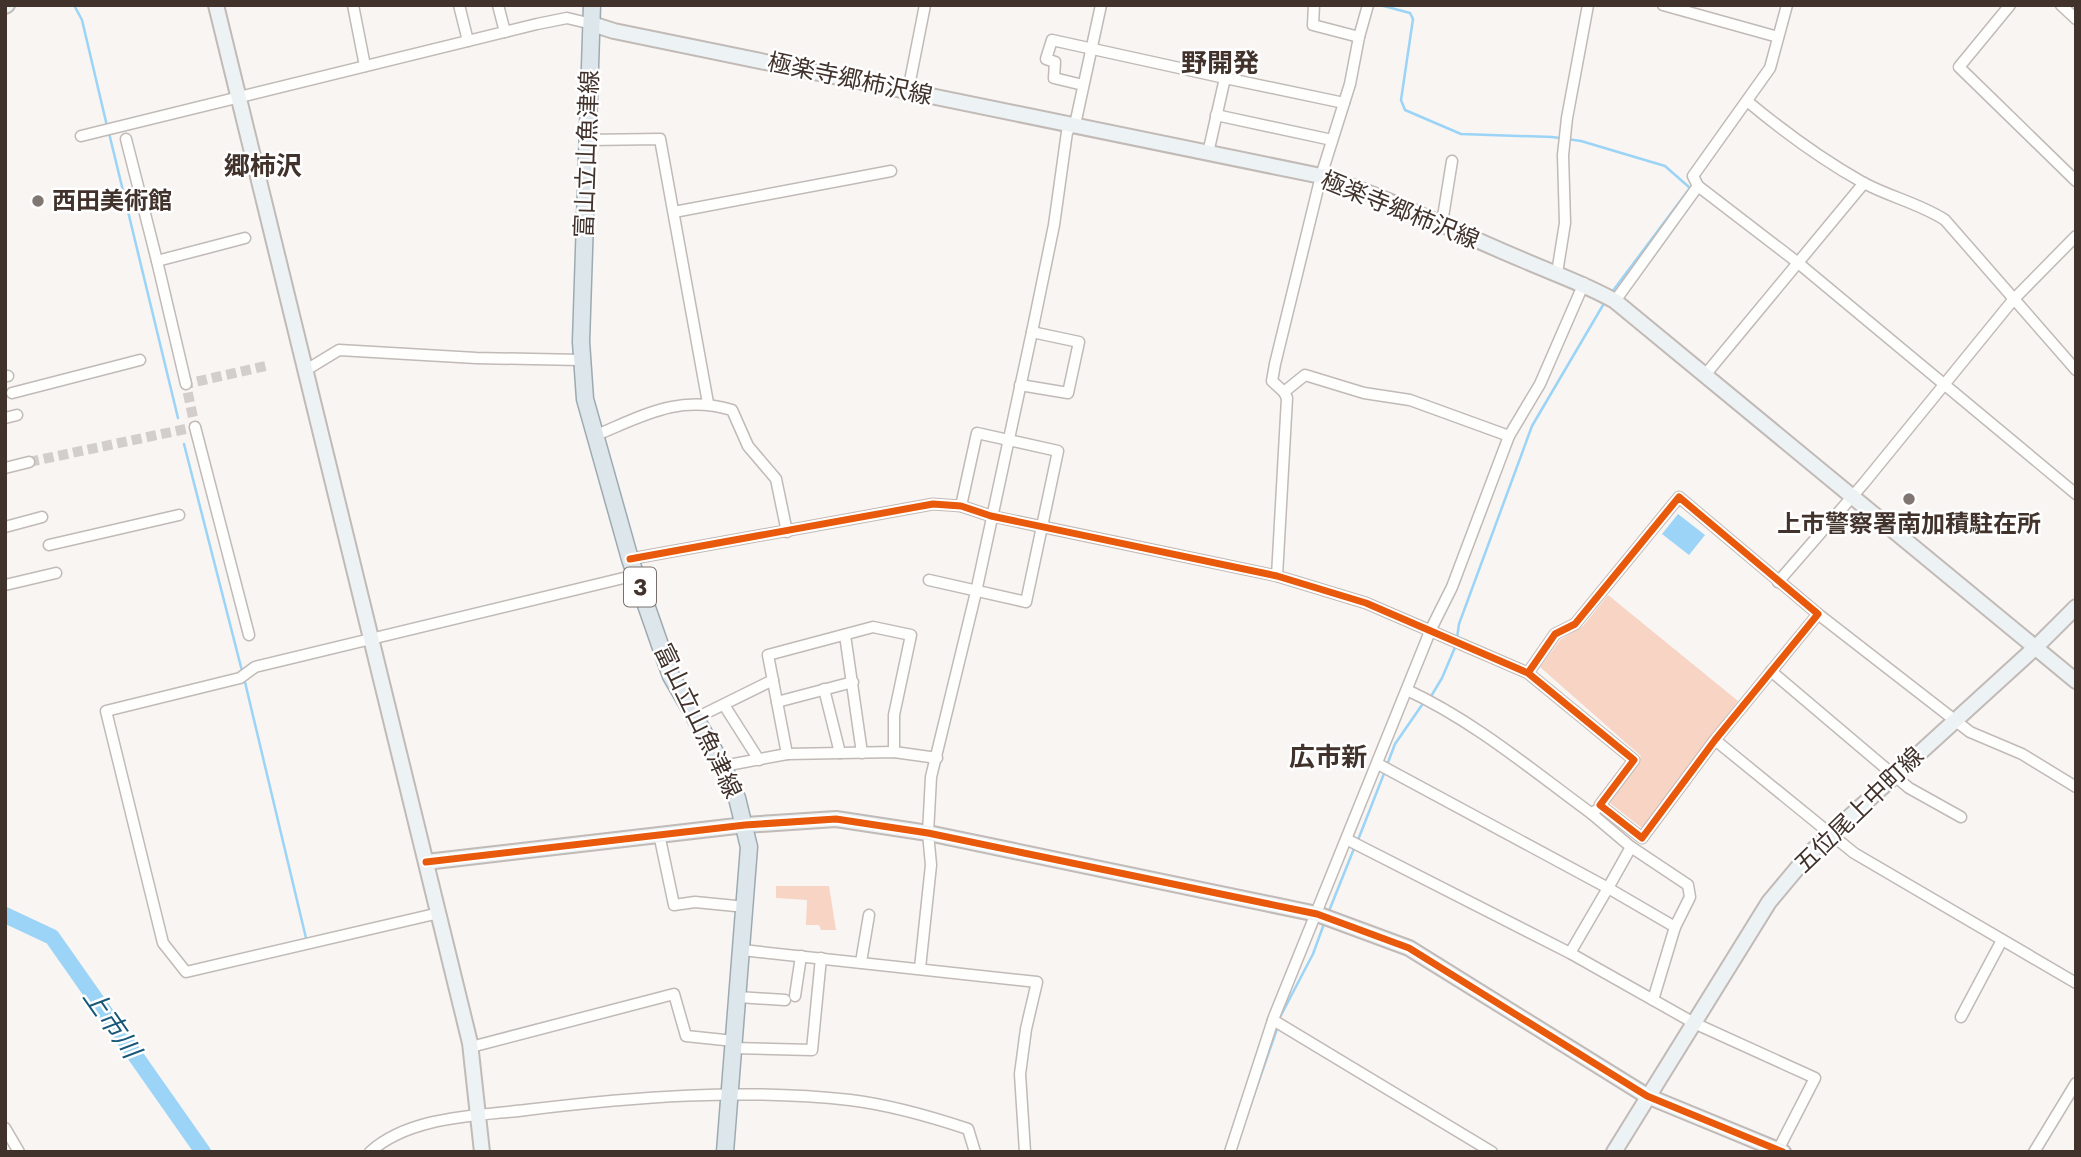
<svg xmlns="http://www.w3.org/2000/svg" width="2081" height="1157" font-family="Jost,'Noto Sans JP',sans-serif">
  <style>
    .green { fill: #f7d4c4 }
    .water { fill: #9bd4f6 }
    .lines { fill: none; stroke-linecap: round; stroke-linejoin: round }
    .stream { stroke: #9bd4f6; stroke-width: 2.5 }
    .river { stroke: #9bd4f6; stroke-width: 16 }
    .street-tunnel { stroke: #d3cecb; stroke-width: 10; stroke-dasharray: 10 5; stroke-linecap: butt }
    .street-casing { stroke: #c1bab6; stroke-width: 13 }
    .secondary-casing { stroke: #c1bab6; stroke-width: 18 }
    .primary-casing { stroke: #9cabb1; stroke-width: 19 }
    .street { stroke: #fefefd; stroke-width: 10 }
    .secondary { stroke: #edf2f4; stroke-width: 14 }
    .primary { stroke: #dde6ea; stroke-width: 16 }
    .cycleway-casing { stroke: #fff; stroke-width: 11 }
    .cycleway { stroke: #e8590c; stroke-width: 7 }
    .poi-dot { fill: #817772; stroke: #fff; stroke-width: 2.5 }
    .labels { text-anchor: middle; stroke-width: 5; stroke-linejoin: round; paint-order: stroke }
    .shield { fill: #fff; stroke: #7a706b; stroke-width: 2 }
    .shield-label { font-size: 23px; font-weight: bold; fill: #41332c }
    .street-label { font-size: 24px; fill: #41332c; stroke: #fff }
    .poi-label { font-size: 24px; font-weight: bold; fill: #41332c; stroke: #fff; text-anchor: start }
    .neighbourhood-label { font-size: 26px; font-weight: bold; fill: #41332c; stroke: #fff }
    .water-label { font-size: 26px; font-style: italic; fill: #175778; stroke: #fff }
  </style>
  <rect width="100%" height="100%" fill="#f8f5f3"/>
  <g class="green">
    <path d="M1608,595L1738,701L1642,828L1610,803L1641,756L1540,667L1560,640L1583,626Z"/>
    <path d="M776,886H829L836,930H821L819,925H806L807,900L776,898Z"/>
  </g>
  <path class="water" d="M1678,514L1705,535L1689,555L1662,534Z"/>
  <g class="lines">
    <g class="stream">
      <path d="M74,5L82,20L107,126"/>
      <path d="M1380,5L1410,13L1413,19L1401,100L1405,110L1461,134L1552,137L1581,141L1665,166L1690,188L1612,292"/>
      <path d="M109,133L178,418"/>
      <path d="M184,444L242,671"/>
      <path d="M1457,638L1459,624L1532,426L1606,300"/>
      <path d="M244,678L306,938"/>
      <path d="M1430,698L1442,678L1456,645"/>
      <path d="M1387,765L1395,744L1424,702"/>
      <path d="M1358,840L1385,771"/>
      <path d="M1329,911L1355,846"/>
      <path d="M1279,1019L1313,954L1325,921"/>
      <path d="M1249,1109L1278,1026"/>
    </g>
    <path class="river" d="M5,915L52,937L203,1152"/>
    <path class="street-tunnel" d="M29,462L195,427L186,384L270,365"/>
    <defs>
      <g id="street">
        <path d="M353,5L365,66"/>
        <path d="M459,5L468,41"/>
        <path d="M498,5L505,32"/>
        <path d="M1663,5L1778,37"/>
        <path d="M2010,5L1959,67L2076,181"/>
        <path d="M2061,5L2076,19"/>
        <path d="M1359,37L1368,5"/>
        <path d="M1083,85L1054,78L1055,62L1046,59L1052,40L1225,78"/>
        <path d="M908,91L925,5"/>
        <path d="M1747,101C1783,131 1821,159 1862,182C1889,197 1919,203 1945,220L2076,370"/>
        <path d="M1216,115L1332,140"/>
        <path d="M81,136L537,24L567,18L592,24"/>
        <path d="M588,140L660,139L708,403"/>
        <path d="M1208,153L1225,78L1344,103"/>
        <path d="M1698,186L1797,262L2076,494"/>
        <path d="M140,194L157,261L245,238"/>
        <path d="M99,200L140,194L126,139"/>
        <path d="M674,212L891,171"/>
        <path d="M1442,223L1452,161"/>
        <path d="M157,261L186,384"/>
        <path d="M1557,273L1565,223L1563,155L1567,118L1588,5"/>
        <path d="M1615,301L1698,186L1693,176L1770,68L1787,5"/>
        <path d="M306,370L339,350L476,358L581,360"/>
        <path d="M1705,375L1864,183"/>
        <path d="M5,376H8"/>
        <path d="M1020,385L1068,393L1079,342L1032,332"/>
        <path d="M1284,392L1272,381L1275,364L1321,176L1350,84L1359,37L1313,25L1314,5"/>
        <path d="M12,393L140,360"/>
        <path d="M5,418L17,415"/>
        <path d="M195,427L249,635"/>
        <path d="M594,436C643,416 678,394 732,410L748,446L776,479L787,532"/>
        <path d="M5,468L29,462"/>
        <path d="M5,527L42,517"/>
        <path d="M49,545L179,515"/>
        <path d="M630,559L933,504L961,506L991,516L1277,576L1366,603L1528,673L1634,760L1600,805L1642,838L1715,740L1818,614L1679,497L1575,624L1555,634L1528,673"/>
        <path d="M1277,576L1287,398L1284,392L1305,375L1364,393L1410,400L1509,436"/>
        <path d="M929,580L1026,602L1058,451L977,433L961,506"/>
        <path d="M1778,582L1864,483L2013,300L2076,236"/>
        <path d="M5,585L56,573"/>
        <path d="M1818,614L1970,732L2022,754L2076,787"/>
        <path d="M845,635L862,753"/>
        <path d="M1771,671L1909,788L1961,817"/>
        <path d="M824,689L840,753"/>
        <path d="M1407,690C1474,721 1532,770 1592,814"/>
        <path d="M777,702L853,682"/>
        <path d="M724,705L759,760"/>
        <path d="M694,719L773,680"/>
        <path d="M1715,740L1854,853L2076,983"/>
        <path d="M787,754L768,655L873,627L911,635L894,715V752"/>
        <path d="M1378,764L1608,888L1570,953"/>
        <path d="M723,766L787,754L894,752L937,758"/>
        <path d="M1595,811L1592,814L1631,847"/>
        <path d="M659,834L674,905L695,902L746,907"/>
        <path d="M1348,840L1570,953L1694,1023L1815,1078L1778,1150"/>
        <path d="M1631,847L1688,885L1690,897L1675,927L1608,888Z"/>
        <path d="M439,913L186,972L163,943L106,711L240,678L255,667L636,575"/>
        <path d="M742,950L1037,982L1026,1029L1020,1074L1025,1152"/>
        <path d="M861,962L869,915"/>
        <path d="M920,968L931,865L928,833L931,777L976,592L1032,332L1054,225L1067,132L1076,120L1101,5"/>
        <path d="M795,996L801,956"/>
        <path d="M738,997L785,1000"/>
        <path d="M1653,1000L1675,927"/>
        <path d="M1961,1017L2002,940"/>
        <path d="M1273,1020L1492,1152"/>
        <path d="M471,1047L674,994L686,1036L734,1041"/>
        <path d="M733,1048L812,1050L821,958"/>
        <path d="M5,1128L19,1152"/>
        <path d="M370,1152C410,1116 476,1116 526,1110C633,1097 742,1088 850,1100C891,1105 929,1116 968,1129L975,1152"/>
        <path d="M1230,1152L1274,1017L1431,629L1452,587L1509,436L1540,384L1584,283"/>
        <path d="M2034,1152L2076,1083"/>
      </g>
      <g id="secondary">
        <path d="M216,5L470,1043L482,1152"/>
        <path d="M5,6L7,5"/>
        <path d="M592,24L614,31L1321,176C1391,198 1455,232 1523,260C1555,274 1585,284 1615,301L2076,681"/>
        <path d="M426,862L745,825L836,819L928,833L1317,914L1409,948L1647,1096L1783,1152"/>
        <path d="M1614,1152L1769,902L1810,853L2037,646L2076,607"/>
      </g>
      <path id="primary" d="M592,5L581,342L585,399L630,559L660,645L671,676L723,766L737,798L749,847L725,1152"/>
    </defs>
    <use href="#street" class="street-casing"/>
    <use href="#secondary" class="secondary-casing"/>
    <use href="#primary" class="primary-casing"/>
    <use href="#street" class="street"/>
    <use href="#secondary" class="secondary"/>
    <use href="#primary" class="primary"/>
    <defs>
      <g id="cycleway">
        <path d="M630,559L933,504L961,506L991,516L1277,576L1366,603L1528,673L1634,760L1600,805L1642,838L1715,740L1818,614L1679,497L1575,624L1555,634L1528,673"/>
        <path d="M426,862L745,825L836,819L928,833L1317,914L1409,948L1647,1096L1783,1152"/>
      </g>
    </defs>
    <use href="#cycleway" class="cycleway-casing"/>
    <use href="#cycleway" class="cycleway"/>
  </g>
  <g class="poi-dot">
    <circle cx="38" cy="201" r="7"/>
    <circle cx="1909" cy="499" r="7"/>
  </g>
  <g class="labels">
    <rect class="shield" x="624" y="567.5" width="32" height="39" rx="5"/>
    <g class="shield-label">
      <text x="640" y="595">3</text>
    </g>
    <g class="street-label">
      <text transform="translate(850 79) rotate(12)" y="8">極楽寺郷柿沢線</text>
      <text transform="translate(587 154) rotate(-88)" y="8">富山立山魚津線</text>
      <text transform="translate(1400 210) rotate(22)" y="8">極楽寺郷柿沢線</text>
      <text transform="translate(698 721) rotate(64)" y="8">富山立山魚津線</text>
      <text transform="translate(1859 810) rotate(-44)" y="8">五位尾上中町線</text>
    </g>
    <g class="poi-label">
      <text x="52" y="209">西田美術館</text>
      <text x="1909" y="532" text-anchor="middle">上市警察署南加積駐在所</text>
    </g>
    <g class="neighbourhood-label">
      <text x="1220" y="72">野開発</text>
      <text x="263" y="175">郷柿沢</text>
      <text x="1328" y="766">広市新</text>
    </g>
    <g class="water-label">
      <text transform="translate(112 1023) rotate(55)" y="9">上市川</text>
    </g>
  </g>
  <rect width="2081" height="1157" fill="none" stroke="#41332c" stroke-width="14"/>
</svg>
